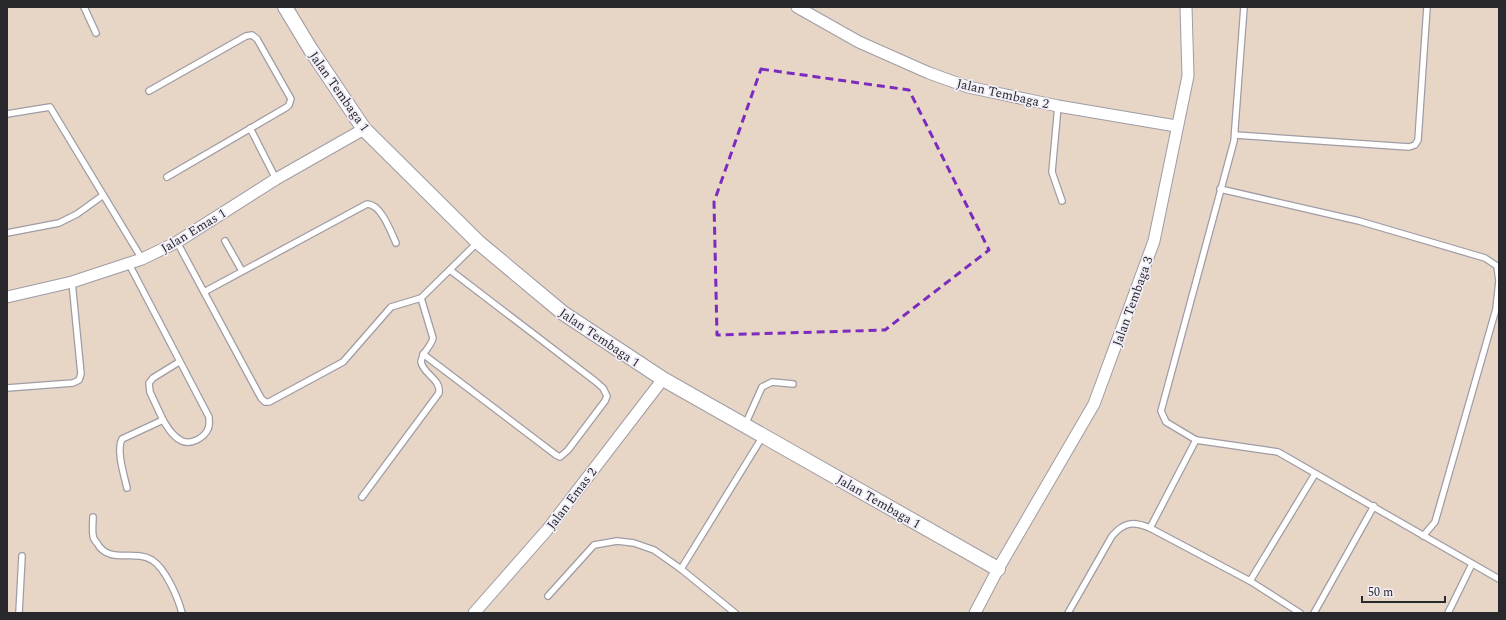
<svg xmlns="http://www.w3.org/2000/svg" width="1506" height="620" font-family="Spectral,serif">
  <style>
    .industrial { fill: #e7d5c5 }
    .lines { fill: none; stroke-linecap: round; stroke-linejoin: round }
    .service-casing { stroke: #9f9ca5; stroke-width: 8 }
    .minor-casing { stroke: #9f9ca5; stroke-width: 13 }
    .tertiary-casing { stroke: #9f9ca5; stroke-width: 16 }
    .service { stroke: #fff; stroke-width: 5.5 }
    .minor { stroke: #fff; stroke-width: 11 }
    .tertiary { stroke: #fff; stroke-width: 14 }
    .marked { fill: none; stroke: #7b2cbf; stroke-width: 3; stroke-dasharray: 8 5; stroke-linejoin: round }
    .labels { text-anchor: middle; stroke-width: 3.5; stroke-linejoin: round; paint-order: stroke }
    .street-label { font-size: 13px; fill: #29282c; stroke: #f1eef8 }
  </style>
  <rect width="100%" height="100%" fill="#e4e0eb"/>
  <rect class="industrial" x="7" y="7" width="1492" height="606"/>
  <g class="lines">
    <defs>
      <g id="service">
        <path d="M84,7L96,33"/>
        <path d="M1244,7L1234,141L1161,411L1166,422L1196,440L1278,452L1499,579"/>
        <path d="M149,91L246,36L252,35L257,39L291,99L289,105L287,107L167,177"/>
        <path d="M1058,106L1052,172L1062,201"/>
        <path d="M7,114L50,107L142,259"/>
        <path d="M250,128L276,179"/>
        <path d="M1235,135L1409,147L1415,145L1418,140L1427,7"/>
        <path d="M1220,189L1359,221L1485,258L1497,266L1499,281L1496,309L1435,522L1423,536"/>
        <path d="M7,233L59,223L77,214L102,196"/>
        <path d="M225,241L242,271"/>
        <path d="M177,242L261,398L265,402H269L343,362L391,307L421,298L478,242"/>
        <path d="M204,292L367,204C381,204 391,232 396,243"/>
        <path d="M423,354L556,455L560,457L568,450L605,401L607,396L603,388L595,381L450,270"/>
        <path d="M7,388L73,383L79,380L81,374L72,282"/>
        <path d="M163,420L150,392L149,383L153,378L179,362"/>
        <path d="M745,425L762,387L772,382L793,384"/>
        <path d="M127,488C124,475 116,450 122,439L163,420C168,428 173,437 182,441C191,445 204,438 208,429C210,425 209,421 209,417L129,264"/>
        <path d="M362,497L439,393C441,379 424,375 421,362C422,352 431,347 433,338L421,298"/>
        <path d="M93,517C93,523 92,529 93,535C93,538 95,541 97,543C109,565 134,549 152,560C166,569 178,598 182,613"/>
        <path d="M1150,528L1196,440"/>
        <path d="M681,569L763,436"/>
        <path d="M1250,581L1315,474"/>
        <path d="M548,596L594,545L617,541L634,543L654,550L681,569L735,613"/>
        <path d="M19,613L22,556"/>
        <path d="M1068,613L1112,536C1124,522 1133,521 1150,528L1250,581L1300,613"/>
        <path d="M1314,613L1374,506"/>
        <path d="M1448,613L1472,564"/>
      </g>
      <g id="minor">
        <path d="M797,7L859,42L929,73L968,87L1058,106L1176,126"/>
        <path d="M7,297L72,282L142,259L177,242L276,179L364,129"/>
        <path d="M474,613L547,530L663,379"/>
        <path d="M975,613L998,569L1094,404L1154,241L1188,76L1186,7"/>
      </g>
      <path id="tertiary" d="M285,7L311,50L364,129L478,242L563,313L663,379L998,569"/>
    </defs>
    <use href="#service" class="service-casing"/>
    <use href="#minor" class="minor-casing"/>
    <use href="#tertiary" class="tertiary-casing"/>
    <use href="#service" class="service"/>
    <use href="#minor" class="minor"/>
    <use href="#tertiary" class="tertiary"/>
  </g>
  <path class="marked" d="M761,69L909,90L989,250L885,330L717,335L714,202Z"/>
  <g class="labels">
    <g class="street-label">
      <text transform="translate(340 91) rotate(55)" y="5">Jalan Tembaga 1</text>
      <text transform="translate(1003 93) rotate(13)" y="5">Jalan Tembaga 2</text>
      <text transform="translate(193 230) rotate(-31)" y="5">Jalan Emas 1</text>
      <text transform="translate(1132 301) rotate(-70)" y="5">Jalan Tembaga 3</text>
      <text transform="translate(600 337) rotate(34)" y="5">Jalan Tembaga 1</text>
      <text transform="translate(571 498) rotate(-53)" y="5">Jalan Emas 2</text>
      <text transform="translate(879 501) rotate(30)" y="5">Jalan Tembaga 1</text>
    </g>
  </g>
  <rect width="1506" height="620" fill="none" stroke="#29282c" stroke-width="16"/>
  <path d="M1362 596v6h83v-6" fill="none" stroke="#29282c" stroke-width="2"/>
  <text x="1368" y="596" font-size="12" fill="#29282c" stroke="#f1eef8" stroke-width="3" paint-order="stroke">50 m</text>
</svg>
